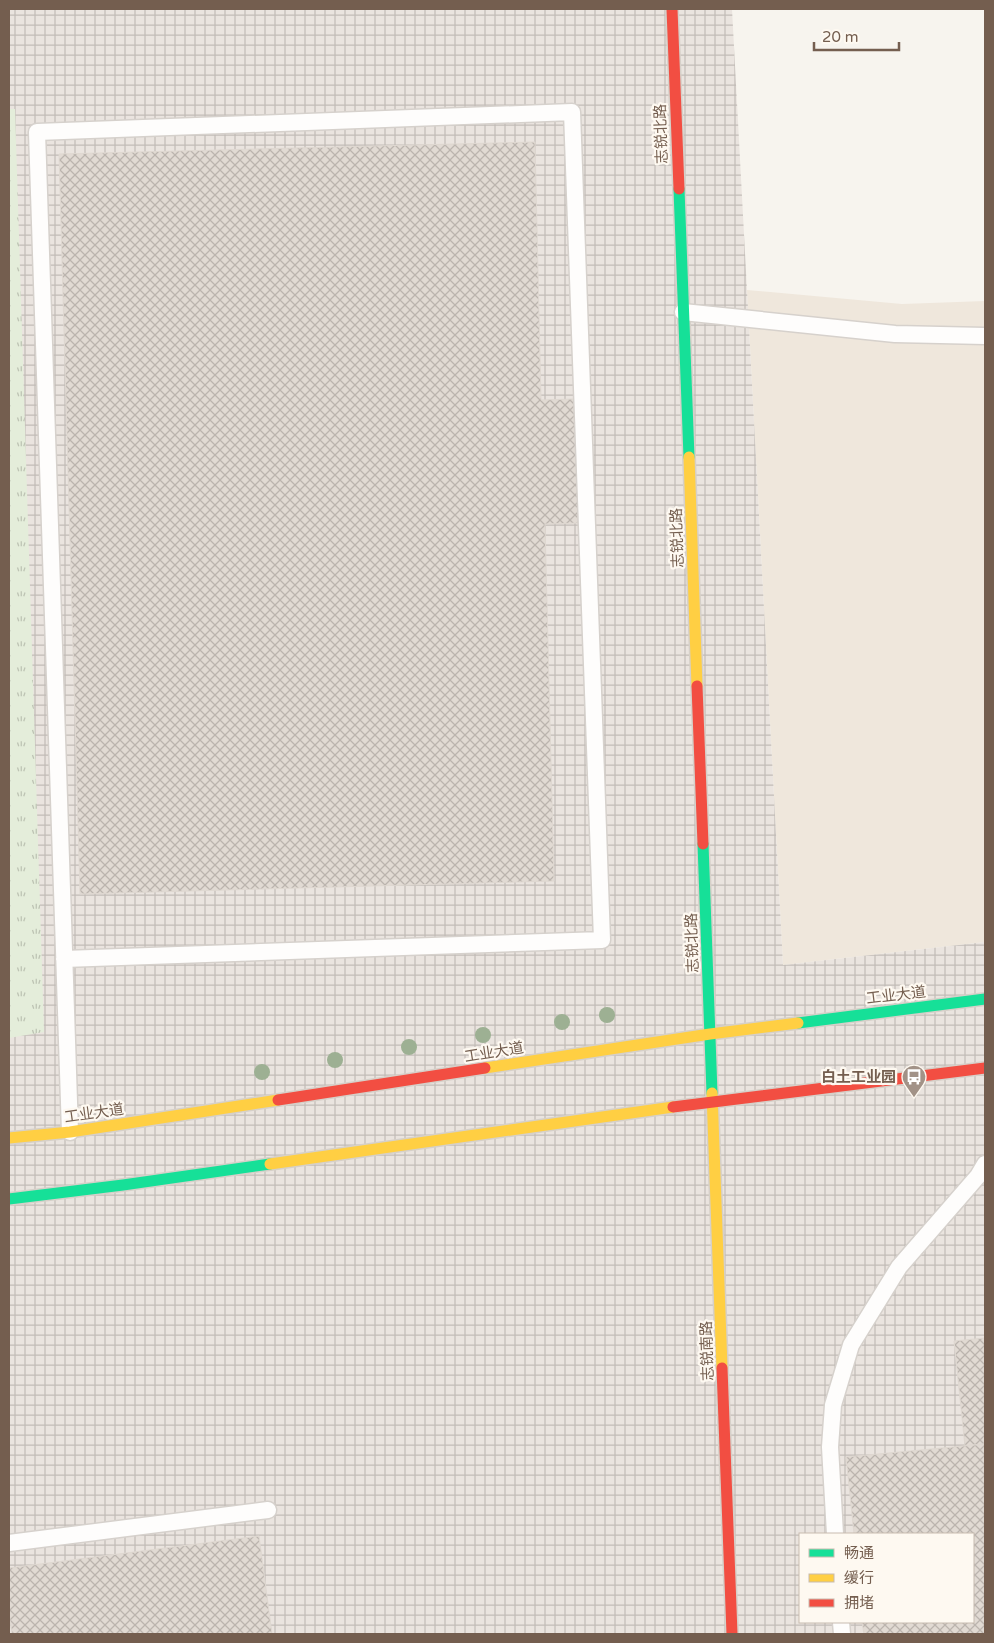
<svg xmlns="http://www.w3.org/2000/svg" width="994" height="1643" font-family="'Varela Round','Noto Sans SC',sans-serif">
  <style>
    .residential { fill: #efe7dc }
    .industrial { fill: url(#industrial-grid); fill-rule: evenodd }
    .grass { fill: url(#grass-tufts) }
    .building { fill: url(#building-cross-hatch); stroke: #dfd8d1 }
    .lines { fill: none; stroke-linecap: round; stroke-linejoin: round }
    .lane-casing { stroke: #d6d1cc; stroke-width: 19 }
    .fast-casing { stroke: #d6d0c9; stroke-width: 14 }
    .slow-casing { stroke: #d6d0c9; stroke-width: 14 }
    .jam-casing { stroke: #d6d0c9; stroke-width: 14 }
    .lane { stroke: #fefdfc; stroke-width: 16 }
    .fast { stroke: #16e098; stroke-width: 11 }
    .slow { stroke: #ffcf43; stroke-width: 11 }
    .jam { stroke: #f24e42; stroke-width: 11 }
    .tree { fill: #9db093 }
    .labels { text-anchor: middle; stroke-width: 4.5; stroke-linejoin: round; paint-order: stroke }
    .street-label { font-size: 15px; fill: #745e4f; stroke: #fef9f1 }
    .poi-label { font-size: 15px; font-weight: bold; fill: #745e4f; stroke: #fef9f1; text-anchor: end }
  </style>
  <defs>
    <pattern id="industrial-grid" width="8" height="8" patternUnits="userSpaceOnUse" patternTransform="scale(1.25)"><rect width="8" height="8" fill="#eae4df"/><path d="M0 4h8M4 0v8" fill="none" stroke="#c2bcb7"/></pattern>
    <pattern id="grass-tufts" width="24" height="20" patternUnits="userSpaceOnUse" patternTransform="scale(1.25)"><rect width="24" height="20" fill="#e4edda"/><path d="M3 7l-1-3M5 7V3M7 7l1-3M15 17l-1-3M17 17v-4M19 17l1-3" fill="none" stroke="#bdc3b3"/></pattern>
    <pattern id="building-cross-hatch" width="8" height="8" patternUnits="userSpaceOnUse" patternTransform="scale(1.25)"><rect width="8" height="8" fill="#e1dad3"/><path d="M0 0l8 8M0 8l8-8" fill="none" stroke="#bbb4ae"/></pattern>
  </defs>
  <rect width="100%" height="100%" fill="#f7f4ee"/>
  <path class="residential" d="M747,290L902,304L985,301V942L783,965Z"/>
  <path class="industrial" d="M9,9H732L783,965L985,942V1634H9ZM800,1534H973V1622H800Z"/>
  <path class="grass" d="M9,109H15L44,1032L9,1038Z"/>
  <g class="building">
    <path d="M535,142L541,400L575,399L578,523L545,524L554,881L80,894L59,154Z"/>
    <path d="M985,1338V1444L965,1446L954,1341Z"/>
    <path d="M985,1444V1634H864L862,1622H973V1534H854L846,1457Z"/>
    <path d="M259,1536L272,1634H12L9,1614V1568Z"/>
  </g>
  <g class="lines">
    <defs>
      <g id="lane">
        <path d="M683,312L895,334L985,336"/>
        <path d="M64,959L602,940L572,112L37,132L70,1132"/>
        <path d="M835,1534L830,1447L833,1405L851,1345L899,1267L978,1176L985,1164"/>
        <path d="M9,1543L268,1510"/>
        <path d="M841,1622L842,1634"/>
      </g>
      <g id="fast">
        <path d="M679,189L689,457"/>
        <path d="M703,844L712,1093"/>
        <path d="M798,1023L985,999"/>
        <path d="M9,1199L123,1185L270,1164"/>
      </g>
      <g id="slow">
        <path d="M689,457L697,686"/>
        <path d="M485,1068L710,1034L798,1023"/>
        <path d="M712,1093L722,1368"/>
        <path d="M9,1138L70,1132L278,1100"/>
        <path d="M270,1164L673,1107"/>
      </g>
      <g id="jam">
        <path d="M672,9L679,189"/>
        <path d="M697,686L703,844"/>
        <path d="M278,1100L485,1068"/>
        <path d="M673,1107L985,1068"/>
        <path d="M722,1368L732,1634"/>
      </g>
    </defs>
    <use href="#lane" class="lane-casing"/>
    <use href="#fast" class="fast-casing"/>
    <use href="#slow" class="slow-casing"/>
    <use href="#jam" class="jam-casing"/>
    <use href="#lane" class="lane"/>
    <use href="#fast" class="fast"/>
    <use href="#slow" class="slow"/>
    <use href="#jam" class="jam"/>
  </g>
  <g class="tree">
    <circle cx="607" cy="1015" r="8"/>
    <circle cx="562" cy="1022" r="8"/>
    <circle cx="483" cy="1035" r="8"/>
    <circle cx="409" cy="1047" r="8"/>
    <circle cx="335" cy="1060" r="8"/>
    <circle cx="262" cy="1072" r="8"/>
  </g>
  <defs>
    <symbol id="bus-pin" viewBox="-11 -11 22 30"><path d="M0 17L-7.5 6A9.5 9.5 0 1 1 7.5 6Z" fill="#a29287" stroke="#fef9f1"/><path d="M-5-6H5V4H4V6H2V4H-2V6H-4V4H-5ZM-3.5-4V0h7V-4ZM-3.5 1.2v1.5H-2V1.2ZM2 1.2v1.5H3.5V1.2Z" fill="#fff"/></symbol>
  </defs>
  <g fill-rule="evenodd">
    <use href="#bus-pin" x="900" y="1063" width="28" height="38"/>
  </g>
  <g class="labels">
    <g class="street-label">
      <text transform="translate(661 134) rotate(-92)" y="5">志锐北路</text>
      <text transform="translate(677 538) rotate(-92)" y="5">志锐北路</text>
      <text transform="translate(692 943) rotate(-92)" y="5">志锐北路</text>
      <text transform="translate(896 995) rotate(-7)" y="5">工业大道</text>
      <text transform="translate(494 1052) rotate(-9)" y="5">工业大道</text>
      <text transform="translate(94 1113) rotate(-8)" y="5">工业大道</text>
      <text transform="translate(707 1351) rotate(-92)" y="5">志锐南路</text>
    </g>
    <g class="poi-label">
      <text x="896" y="1082">白土工业园</text>
    </g>
  </g>
  <rect width="994" height="1643" fill="none" stroke="#745e4f" stroke-width="20"/>
  <rect x="799" y="1533" width="175" height="90" fill="#fef9f1" stroke="#c7bbb0"/>
  <rect x="809" y="1549" width="25" height="8" fill="#16e098" stroke="#c7bbb0"/>
  <text x="844" y="1558" font-size="15" fill="#745e4f">畅通</text>
  <rect x="809" y="1574" width="25" height="8" fill="#ffcf43" stroke="#c7bbb0"/>
  <text x="844" y="1583" font-size="15" fill="#745e4f">缓行</text>
  <rect x="809" y="1599" width="25" height="8" fill="#f24e42" stroke="#c7bbb0"/>
  <text x="844" y="1608" font-size="15" fill="#745e4f">拥堵</text>
  <path d="M814 42v8h85v-8" fill="none" stroke="#745e4f" stroke-width="2.5"/>
  <text x="822" y="42" font-size="15" fill="#745e4f" stroke="#fef9f1" stroke-width="4" paint-order="stroke">20 m</text>
</svg>
